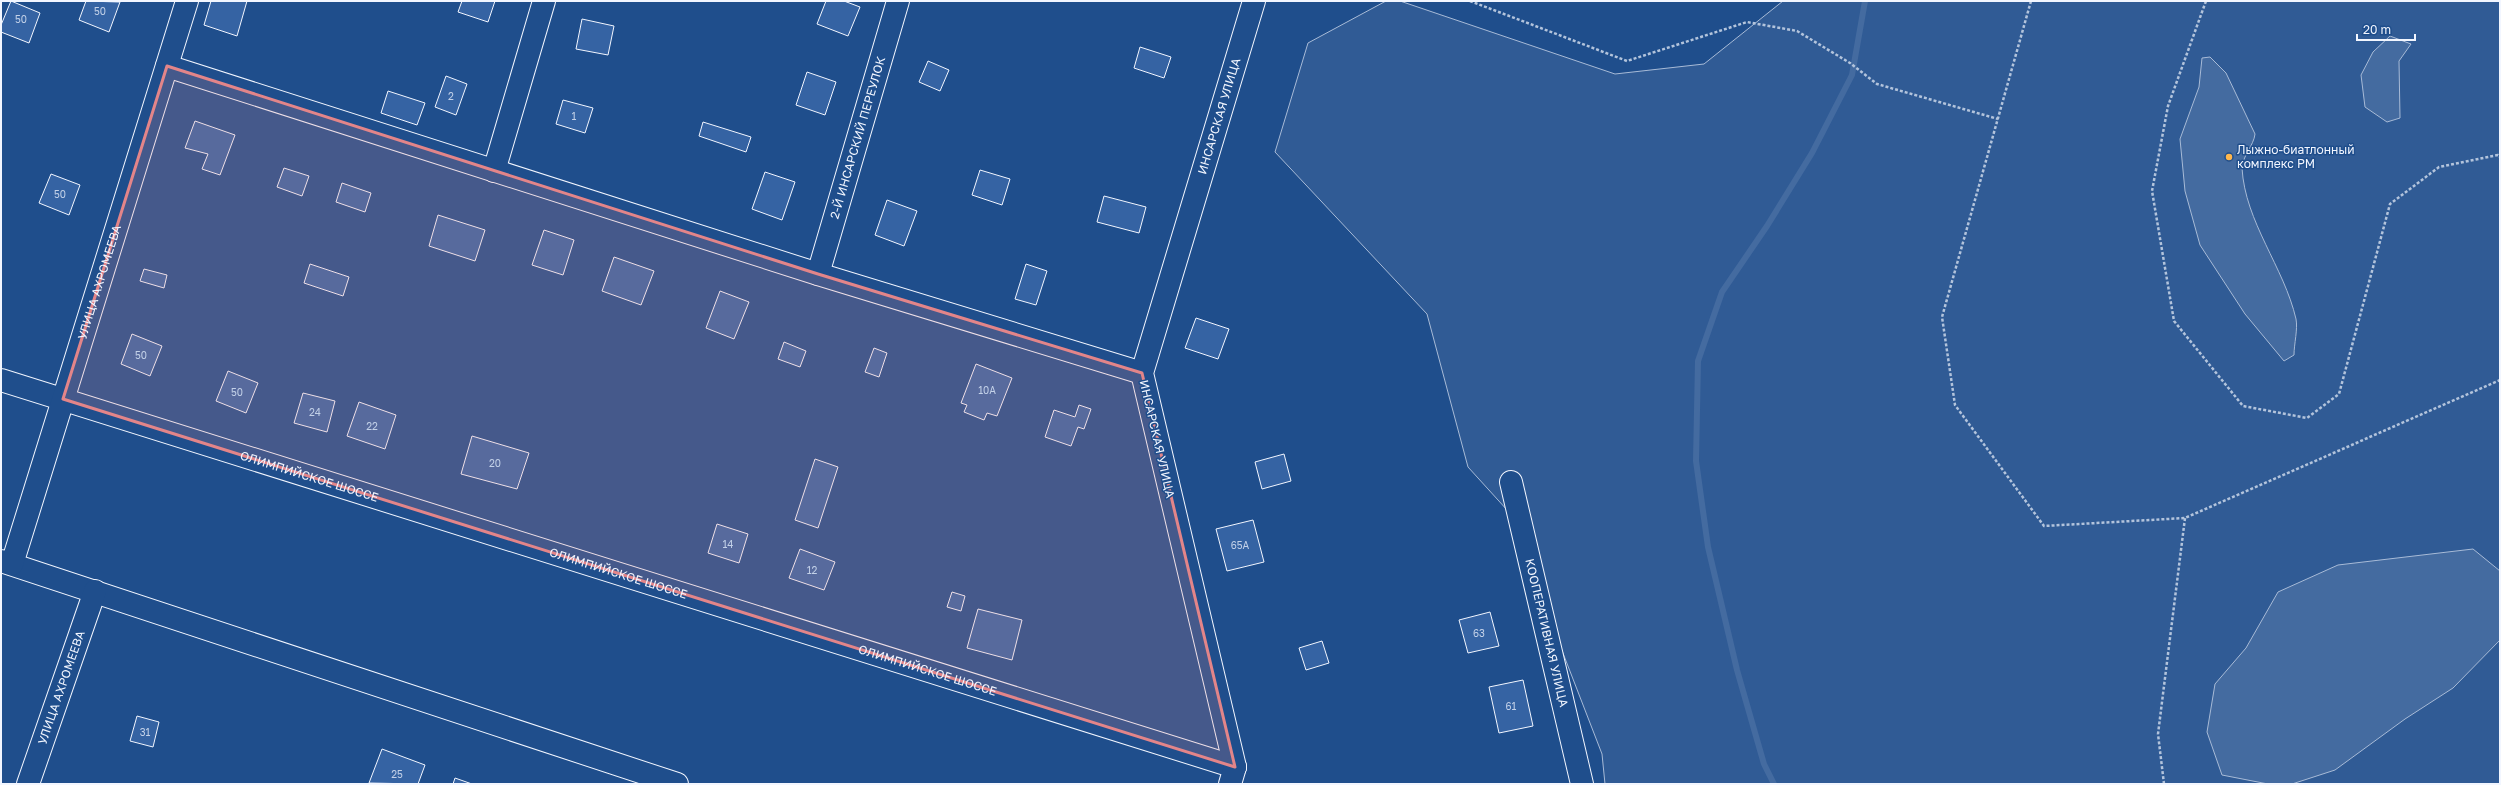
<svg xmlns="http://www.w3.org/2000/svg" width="2501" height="785" font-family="'Golos Text',sans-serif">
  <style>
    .built { fill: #305b95; stroke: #a8bbd7 }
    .water { fill: #446ba0; stroke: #a8bbd7 }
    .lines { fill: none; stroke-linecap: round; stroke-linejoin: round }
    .stream { stroke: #446ba0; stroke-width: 6 }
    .building { fill: #3563a3; stroke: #f2f6ff }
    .minor-casing { stroke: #f2f6ff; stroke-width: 24 }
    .path { stroke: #b3c4dc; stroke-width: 2.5; stroke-dasharray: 3 2; stroke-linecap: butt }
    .minor { stroke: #1f4e8c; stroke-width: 22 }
    .marked { fill: #e38589; fill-opacity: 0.2; stroke: #e38589; stroke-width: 3; stroke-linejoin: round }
    .poi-dot { fill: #ffb74d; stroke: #1f4e8c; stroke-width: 1.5 }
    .labels { text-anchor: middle; stroke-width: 3; stroke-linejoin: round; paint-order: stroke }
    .number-label { font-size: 10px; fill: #c3d1e8 }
    .street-label { font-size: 12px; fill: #f2f6ff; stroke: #1f4e8c }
    .poi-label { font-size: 12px; fill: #f2f6ff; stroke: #1f4e8c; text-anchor: start }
  </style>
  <rect width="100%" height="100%" fill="#1f4e8c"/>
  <path class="built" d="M1386,1H1400L1615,74L1704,64L1783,1H2500V784H1605L1602,754L1508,511L1468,467L1427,314L1275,152L1308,43Z"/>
  <g class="water">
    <path d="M2390,36L2411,44L2399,61L2400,118L2387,122L2365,107L2361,75L2373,52Z"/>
    <path d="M2210,57L2226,73L2255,134C2254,145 2242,157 2242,168C2245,222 2284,267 2296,319C2298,329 2294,344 2294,355L2284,361L2245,314L2200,245L2185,191L2180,139L2199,87L2202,58Z"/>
    <path d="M2473,549L2500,571V640L2453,688L2405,719L2335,770L2292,784H2268L2222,775L2207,732L2215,684L2246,648L2278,592L2338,565Z"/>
  </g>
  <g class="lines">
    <path class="stream" d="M1774,784L1764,764L1737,670L1708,547L1696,461L1698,361L1722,292L1767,226L1812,153L1852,75L1865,1"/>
  </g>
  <g class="building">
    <path d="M11,1L40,13L29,43L1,32V25Z"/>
    <path d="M86,1L120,2L109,32L79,20Z"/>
    <path d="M211,1H247L237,36L204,25Z"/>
    <path d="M462,1H495L488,22L458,12Z"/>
    <path d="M826,1H844L860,7L848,36L817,24Z"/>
    <path d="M582,19L614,26L608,55L576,49Z"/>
    <path d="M1140,47L1171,57L1164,78L1134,68Z"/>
    <path d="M928,61L949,70L940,91L919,82Z"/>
    <path d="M807,72L836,82L825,115L796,105Z"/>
    <path d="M446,76L467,84L456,115L435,107Z"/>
    <path d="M388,91L425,103L417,125L381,113Z"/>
    <path d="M563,100L593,108L585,133L556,124Z"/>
    <path d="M195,121L235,135L220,175L202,169L208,154L185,148Z"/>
    <path d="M703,122L751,137L746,152L699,136Z"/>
    <path d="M284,168L309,176L302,196L277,187Z"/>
    <path d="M980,170L1010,179L1002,205L972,195Z"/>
    <path d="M765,172L795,182L782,220L752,209Z"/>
    <path d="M51,174L80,185L69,215L39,203Z"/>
    <path d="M342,183L371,193L365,212L336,202Z"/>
    <path d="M1104,196L1146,207L1139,233L1097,222Z"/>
    <path d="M887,200L917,211L904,246L875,235Z"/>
    <path d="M438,215L485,230L475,261L429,246Z"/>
    <path d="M544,230L574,240L563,275L532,265Z"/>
    <path d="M614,257L654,271L641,305L602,291Z"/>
    <path d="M310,264L349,277L343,296L304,283Z"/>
    <path d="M1026,264L1047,271L1036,305L1015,299Z"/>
    <path d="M144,269L167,275L164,288L140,281Z"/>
    <path d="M720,291L749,302L734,339L706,328Z"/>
    <path d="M1196,318L1229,329L1218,359L1185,348Z"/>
    <path d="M132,334L162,346L150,376L121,364Z"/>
    <path d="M784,342L806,351L800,367L778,359Z"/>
    <path d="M874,348L887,353L879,377L865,372Z"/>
    <path d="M976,364L1012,378L997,416L987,413L984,420L964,412L967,405L961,403Z"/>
    <path d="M228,371L258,383L246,413L216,401Z"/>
    <path d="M303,393L335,401L327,432L294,423Z"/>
    <path d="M359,402L396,415L385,449L347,436Z"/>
    <path d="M1079,405L1091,409L1084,429L1078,427L1071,446L1045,437L1054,410L1075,417Z"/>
    <path d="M472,436L529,453L517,489L461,474Z"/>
    <path d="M1284,454L1291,481L1262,489L1255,462Z"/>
    <path d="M815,459L838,467L818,528L795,520Z"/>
    <path d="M1253,520L1264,562L1227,571L1216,529Z"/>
    <path d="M717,524L748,534L739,563L708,553Z"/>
    <path d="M800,549L835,562L824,590L789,578Z"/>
    <path d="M952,592L965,596L961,611L947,607Z"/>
    <path d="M978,609L1022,620L1012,660L967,648Z"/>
    <path d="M1490,612L1499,646L1468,653L1459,620Z"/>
    <path d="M1322,641L1329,663L1306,670L1299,648Z"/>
    <path d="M1523,680L1533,726L1499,733L1489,687Z"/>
    <path d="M137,716L159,722L153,747L130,741Z"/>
    <path d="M382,749L425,765L418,784L369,783Z"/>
    <path d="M455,778L472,784H453Z"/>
  </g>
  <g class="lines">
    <defs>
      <g id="minor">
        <path d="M167,66L818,274L1142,373"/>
        <path d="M494,171L544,1"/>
        <path id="s1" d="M818,274L898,1"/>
        <path id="s2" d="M1,380L1235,767"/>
        <path id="s3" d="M1511,482L1582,784"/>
        <path d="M1,561L677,784"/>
        <path id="s4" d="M12,564L187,1"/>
        <path id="s5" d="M1235,767L1142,373L1254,1"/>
        <path id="s6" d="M28,784L95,591"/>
        <path d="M1230,784L1235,767"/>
      </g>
    </defs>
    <use href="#minor" class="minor-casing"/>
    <g class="path">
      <path d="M1470,1L1627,61L1747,22L1797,31L1850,63L1877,84L1998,119"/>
      <path d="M2031,1L1942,317L1955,405L2044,526L2185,518L2500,380"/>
      <path d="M2206,1L2168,106L2152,191L2174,321L2243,406L2307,418L2339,394L2390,204L2439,167L2498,155L2500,157"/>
      <path d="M2164,784L2158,734L2185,518"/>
    </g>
    <use href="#minor" class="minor"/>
  </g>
  <path class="marked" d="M167,66L818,274L1142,373L1235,767L63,399Z"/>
  <circle class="poi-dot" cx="2229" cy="157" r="4"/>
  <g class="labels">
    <g class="number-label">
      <text x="100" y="15">50</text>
      <text x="21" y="23">50</text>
      <text x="451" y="100">2</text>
      <text x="574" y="120">1</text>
      <text x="60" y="198">50</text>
      <text x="141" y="359">50</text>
      <text x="987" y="394">10А</text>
      <text x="237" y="396">50</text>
      <text x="315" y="416">24</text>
      <text x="372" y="430">22</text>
      <text x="495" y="467">20</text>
      <text x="728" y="548">14</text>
      <text x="1240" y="549">65А</text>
      <text x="812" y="574">12</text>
      <text x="1479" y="637">63</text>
      <text x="1511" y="710">61</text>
      <text x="145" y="736">31</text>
      <text x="397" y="778">25</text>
    </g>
    <g class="street-label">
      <text dy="4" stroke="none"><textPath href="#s5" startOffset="673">ИНСАРСКАЯ УЛИЦА</textPath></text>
      <text dy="4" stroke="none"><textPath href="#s1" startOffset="142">2-Й ИНСАРСКИЙ ПЕРЕУЛОК</textPath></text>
      <text dy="4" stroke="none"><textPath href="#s4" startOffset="295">УЛИЦА АХРОМЕЕВА</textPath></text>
      <text transform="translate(1157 439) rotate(77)" y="4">ИНСАРСКАЯ УЛИЦА</text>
      <text dy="4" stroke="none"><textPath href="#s2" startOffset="323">ОЛИМПИЙСКОЕ ШОССЕ</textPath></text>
      <text dy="4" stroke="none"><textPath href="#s2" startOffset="647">ОЛИМПИЙСКОЕ ШОССЕ</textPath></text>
      <text dy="4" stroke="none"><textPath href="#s3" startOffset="155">КООПЕРАТИВНАЯ УЛИЦА</textPath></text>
      <text dy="4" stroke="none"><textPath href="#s2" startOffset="971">ОЛИМПИЙСКОЕ ШОССЕ</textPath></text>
      <text dy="4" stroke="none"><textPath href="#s6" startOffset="102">УЛИЦА АХРОМЕЕВА</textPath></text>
    </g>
    <g class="poi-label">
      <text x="2237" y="154">Лыжно-биатлонный<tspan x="2237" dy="14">комплекс РМ</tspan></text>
    </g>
  </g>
  <rect width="2501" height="785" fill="none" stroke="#f2f6ff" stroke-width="4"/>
  <path d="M2357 34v6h58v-6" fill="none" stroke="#f2f6ff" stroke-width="2"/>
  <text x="2363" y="34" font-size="12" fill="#f2f6ff" stroke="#1f4e8c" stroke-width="3" paint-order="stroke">20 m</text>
</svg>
